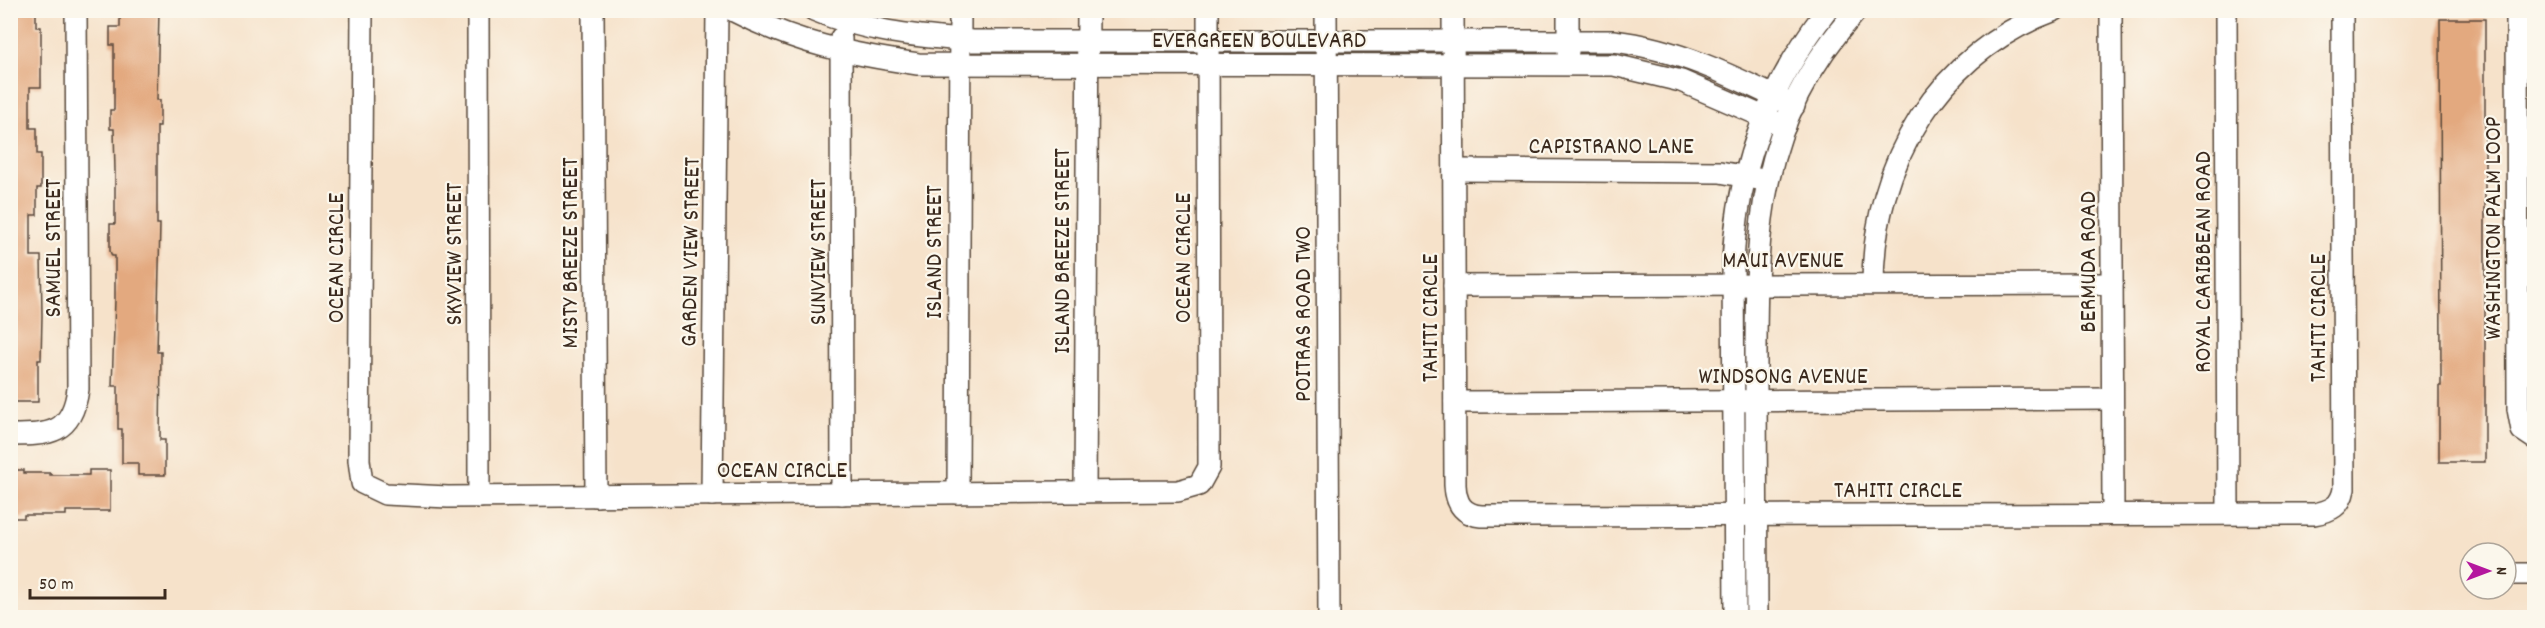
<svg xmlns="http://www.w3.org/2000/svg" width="2545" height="628" font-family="Dekko,sans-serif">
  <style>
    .building { fill: #e3a97f }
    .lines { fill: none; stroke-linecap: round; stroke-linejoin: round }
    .minor-casing { stroke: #574638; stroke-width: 24 }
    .minor { stroke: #fff; stroke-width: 21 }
    .labels { text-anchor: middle; stroke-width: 4.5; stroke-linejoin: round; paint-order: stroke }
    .street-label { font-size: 24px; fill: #3b2a1e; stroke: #fbf7ec }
  </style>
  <rect width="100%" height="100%" fill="#fbf7ec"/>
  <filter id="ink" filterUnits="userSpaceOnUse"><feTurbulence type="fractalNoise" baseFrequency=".0167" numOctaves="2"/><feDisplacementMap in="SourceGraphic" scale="12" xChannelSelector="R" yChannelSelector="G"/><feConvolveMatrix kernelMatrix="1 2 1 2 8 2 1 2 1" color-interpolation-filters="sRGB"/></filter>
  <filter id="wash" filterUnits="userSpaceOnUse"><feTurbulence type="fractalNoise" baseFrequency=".008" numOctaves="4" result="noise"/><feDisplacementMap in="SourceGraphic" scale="24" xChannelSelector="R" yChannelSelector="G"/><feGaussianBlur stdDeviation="1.35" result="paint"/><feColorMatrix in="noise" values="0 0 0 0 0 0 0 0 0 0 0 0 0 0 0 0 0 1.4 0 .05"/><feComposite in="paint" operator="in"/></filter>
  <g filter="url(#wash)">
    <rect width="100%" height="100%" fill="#f6e2ca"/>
    <g id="blocks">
      <g class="building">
        <path d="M10,10H36V27H41V87H30V128H37V154H41V188H37V215H31V256H41L42,316L41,360H38V402H10Z"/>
        <path d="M120,10H159L157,100H160V126H157V224H160L157,352H161L160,440H165V475H138V463H122V429H118V386H112L115,300V256H112L110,251V224H115V171L114,129H110V110H114V45H110V27H120Z"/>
        <path d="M2440,19H2485V462H2439V386H2441Z"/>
        <path d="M10,470H24V473H50V475H89V470H110V511H66V515H24V518H10Z"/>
      </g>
    </g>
  </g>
  <g filter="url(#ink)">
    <use href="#blocks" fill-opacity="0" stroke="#574638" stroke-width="1.5"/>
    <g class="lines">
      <defs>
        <g id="minor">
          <path d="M362,10L359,460L362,483L385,494L448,497L1178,491L1199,485L1209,467L1208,10"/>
          <path d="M478,10L479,497"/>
          <path d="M593,10L596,496"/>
          <path d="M732,10C795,43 849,54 918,64L1614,65L1681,81L1785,126"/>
          <path d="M814,10C865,32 917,36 972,41H1613C1677,48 1737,78 1794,106"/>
          <path d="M1326,10L1329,618"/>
          <path d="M1453,10L1455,485C1456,503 1462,514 1481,516L2314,514C2331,511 2341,506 2344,489L2342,10"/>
          <path d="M1568,10V52"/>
          <path d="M2111,10L2113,514"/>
          <path d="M2226,10L2228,513"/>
          <path d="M2517,10L2518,409L2522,430L2534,438"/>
          <path d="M841,38L842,494"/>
          <path d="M1454,170L1720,172L1758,179"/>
          <path d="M1873,284C1873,163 1938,53 2055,10"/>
          <path d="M1454,286L2112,284"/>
          <path d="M1455,402L2112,399"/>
          <path d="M10,435C50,435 72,434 78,389L76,10"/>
          <path d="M1085,492L1088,10"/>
          <path d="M958,493L960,10"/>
          <path d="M712,495L717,10"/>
          <path d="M2506,574H2534"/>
          <path d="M1735,618L1733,262C1737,168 1769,85 1827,10"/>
          <path d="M1757,618C1757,540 1756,463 1756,386C1756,239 1752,127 1857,10"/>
        </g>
      </defs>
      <use href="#minor" class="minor-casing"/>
      <use href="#minor" class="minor"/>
    </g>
  </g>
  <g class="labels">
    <g class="street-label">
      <text x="1259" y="47">EVERGREEN BOULEVARD</text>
      <text x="1611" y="153">CAPISTRANO LANE</text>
      <text transform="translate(2492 228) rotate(-90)" y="8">WASHINGTON PALM LOOP</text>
      <text transform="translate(52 248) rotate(-90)" y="8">SAMUEL STREET</text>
      <text transform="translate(1061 251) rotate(-90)" y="8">ISLAND BREEZE STREET</text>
      <text transform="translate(689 252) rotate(-89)" y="8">GARDEN VIEW STREET</text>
      <text transform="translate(817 252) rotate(-90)" y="8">SUNVIEW STREET</text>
      <text transform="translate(933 252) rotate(-90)" y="8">ISLAND STREET</text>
      <text transform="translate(569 253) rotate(-90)" y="8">MISTY BREEZE STREET</text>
      <text transform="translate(453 254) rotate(-90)" y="8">SKYVIEW STREET</text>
      <text transform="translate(335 258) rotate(-90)" y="8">OCEAN CIRCLE</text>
      <text transform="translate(1182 258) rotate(-90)" y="8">OCEAN CIRCLE</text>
      <text x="1783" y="267">MAUI AVENUE</text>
      <text transform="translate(2087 262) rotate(-90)" y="8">BERMUDA ROAD</text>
      <text transform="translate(2202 262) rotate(-90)" y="8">ROYAL CARIBBEAN ROAD</text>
      <text transform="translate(1302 314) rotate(-90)" y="8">POITRAS ROAD TWO</text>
      <text transform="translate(1429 318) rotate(-90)" y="8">TAHITI CIRCLE</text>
      <text transform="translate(2317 318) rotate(-90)" y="8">TAHITI CIRCLE</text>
      <text x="1783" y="383">WINDSONG AVENUE</text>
      <text x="782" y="477">OCEAN CIRCLE</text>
      <text x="1898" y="497">TAHITI CIRCLE</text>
    </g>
  </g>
  <rect width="2545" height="628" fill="none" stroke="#fbf7ec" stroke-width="36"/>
  <g transform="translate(2488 571) rotate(90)"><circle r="28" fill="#fbf7ec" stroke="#aea59a" stroke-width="1.5"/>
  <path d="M0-4.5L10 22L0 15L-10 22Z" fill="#b5179e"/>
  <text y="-9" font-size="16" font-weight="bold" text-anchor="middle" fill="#3b2a1e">N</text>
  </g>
  <path d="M30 589v9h135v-9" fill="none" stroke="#3b2a1e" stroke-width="3"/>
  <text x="39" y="589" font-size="18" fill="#3b2a1e" stroke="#fbf7ec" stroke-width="4.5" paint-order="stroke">50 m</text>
</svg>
